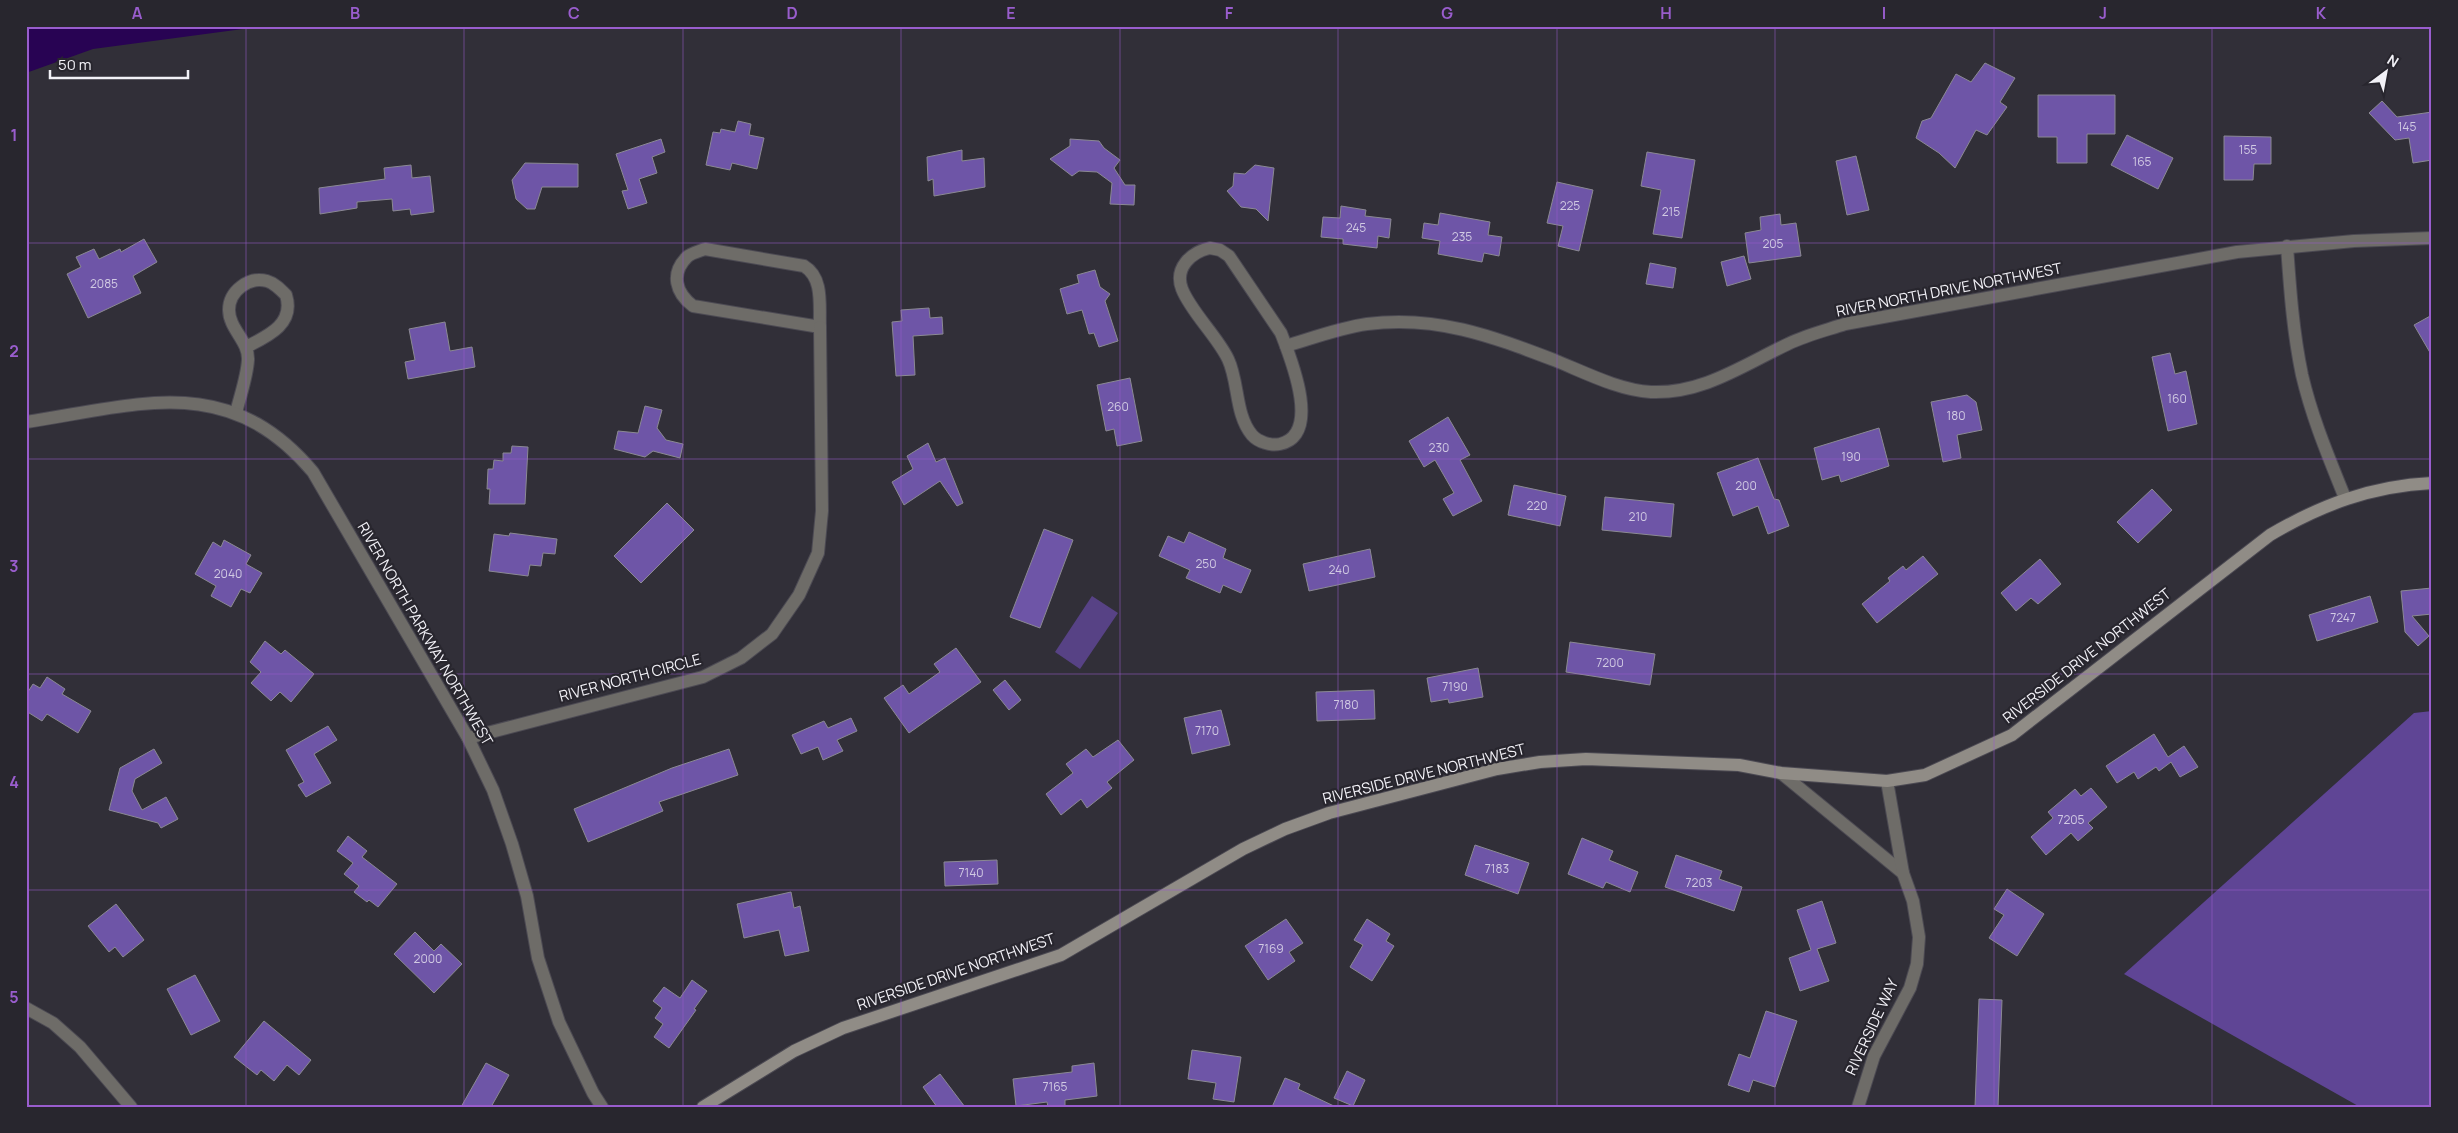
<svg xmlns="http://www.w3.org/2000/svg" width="2458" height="1133" font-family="Manrope,sans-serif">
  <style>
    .green { fill: #574285 }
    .forest { fill: #5f4595 }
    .water { fill: #280353 }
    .building { fill: #6e55a7; stroke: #8b8993 }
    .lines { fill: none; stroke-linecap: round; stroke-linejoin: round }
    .street-casing { stroke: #4c4a53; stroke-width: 14 }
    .secondary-casing { stroke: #4c4a53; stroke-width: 14 }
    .street { stroke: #6e6c68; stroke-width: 12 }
    .secondary { stroke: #908c86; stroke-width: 12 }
    .grid { fill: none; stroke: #995dcd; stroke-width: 1; stroke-opacity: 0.55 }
    .labels { text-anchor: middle; stroke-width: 4.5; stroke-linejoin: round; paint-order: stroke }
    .number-label { font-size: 12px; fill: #d1cae3 }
    .street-label { font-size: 15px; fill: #f2f1f7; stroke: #28262e }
    .neatline { fill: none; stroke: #995dcd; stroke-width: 2 }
    .grid-label { font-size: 16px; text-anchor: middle; font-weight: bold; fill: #995dcd }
  </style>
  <rect width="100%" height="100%" fill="#312f38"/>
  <path class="green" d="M1092,596L1118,613L1080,669L1055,652Z"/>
  <path class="forest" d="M2432,711V1107H2360L2124,974L2414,713Z"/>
  <path class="water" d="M26,26H266L93,49L26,73Z"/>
  <g class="building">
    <path d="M1985,63L2015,78L2000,102L2007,107L1987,135L1976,130L1955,168L1939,153L1916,138L1922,121L1931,118L1956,74L1971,82Z"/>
    <path d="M2038,95H2115V134H2087V163H2057V137H2038Z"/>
    <path d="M2382,101L2397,117L2432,112V160L2413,163L2409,138L2395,140L2369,113Z"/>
    <path d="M738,121L751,124L749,135L764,138L757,169L732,163L730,170L706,165L713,132L720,133L721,129L735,132Z"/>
    <path d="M2127,135L2173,158L2158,189L2111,165Z"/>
    <path d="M2224,136L2271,137V164H2254L2253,180H2224Z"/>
    <path d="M661,139L665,152L652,157L657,173L639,179L647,203L628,209L622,191L628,190L616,154Z"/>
    <path d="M1070,139L1099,141L1104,148L1120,160L1114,168L1125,185H1135L1134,205L1110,204L1112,183L1097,172L1079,171L1072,176L1050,159L1070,146Z"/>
    <path d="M962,150V161L984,158L985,187L934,196L933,179L928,181L927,157Z"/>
    <path d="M1647,152L1695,160L1682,238L1653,234L1661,190L1641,186Z"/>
    <path d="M1856,156L1869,210L1847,215L1836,161Z"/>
    <path d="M525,163L578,164V187H542L535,209H527L516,199L512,180Z"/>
    <path d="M411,165L412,178L430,176L434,212L411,215L410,209L393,211L392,199L357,202V208L320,214L319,188L385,179L384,168Z"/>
    <path d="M1255,165L1274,168L1268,221L1256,209L1241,207L1227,191L1233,186L1234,173L1245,174Z"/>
    <path d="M1557,182L1593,190L1579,251L1558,246L1563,226L1547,223Z"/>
    <path d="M1341,206L1366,210L1365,216L1391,219L1389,238L1378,236L1377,248L1343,244V239L1321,237L1323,217L1340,218Z"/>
    <path d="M1440,213L1490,222L1488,235L1502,237L1499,256L1484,253L1482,262L1438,254L1440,241L1422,238L1424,223L1438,225Z"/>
    <path d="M1780,214L1781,225L1796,223L1801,256L1749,263L1745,233L1761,230L1760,217Z"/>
    <path d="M144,239L157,262L133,276L141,293L88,318L67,274L81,267L76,257L94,249L99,259L120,249L121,252Z"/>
    <path d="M1744,256L1751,279L1727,286L1721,262Z"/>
    <path d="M1650,263L1676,268L1673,288L1646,284Z"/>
    <path d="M1095,270L1100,287L1110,294L1105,301L1118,341L1099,347L1094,333L1089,334L1082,310L1067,314L1060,289L1079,283L1077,275Z"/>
    <path d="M929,308L930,318L942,317L943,334L913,336L915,375L896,376L892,322L902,321L901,310Z"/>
    <path d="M2432,315V356L2414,325Z"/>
    <path d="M445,322L450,351L472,347L475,367L408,379L405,362L415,360L409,329Z"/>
    <path d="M2170,353L2175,374L2186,371L2197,424L2168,431L2152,357Z"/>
    <path d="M1130,378L1142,441L1117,446L1114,429L1106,431L1097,385Z"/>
    <path d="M1967,395L1976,402L1982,430L1957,435L1961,458L1943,462L1931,402Z"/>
    <path d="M645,406L662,410L657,428L666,440L683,444L680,458L653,451L645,457L614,449L618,431L638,433Z"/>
    <path d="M1448,417L1470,455L1460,460L1482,501L1453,516L1443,499L1454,493L1435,460L1424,467L1409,441Z"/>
    <path d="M1879,428L1889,466L1841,482L1839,475L1822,480L1814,448Z"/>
    <path d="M928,443L936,462L945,458L963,503L957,506L940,481L904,505L892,482L913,469L907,456Z"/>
    <path d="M512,446L528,447L525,504H489L490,489H487L488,469H493L494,460L503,461V453H511Z"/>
    <path d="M1758,458L1774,499L1779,500L1789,526L1768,534L1758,506L1733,516L1717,473Z"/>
    <path d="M1514,485L1566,496L1560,526L1508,515Z"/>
    <path d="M2152,489L2172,510L2138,543L2117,522Z"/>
    <path d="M1605,497L1674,504L1671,537L1602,530Z"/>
    <path d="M667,503L694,530L641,583L614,556Z"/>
    <path d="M1044,529L1073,540L1040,628L1010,617Z"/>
    <path d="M1189,532L1226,549L1223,558L1251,570L1241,593L1223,585L1220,593L1186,578L1190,570L1159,556L1168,536L1184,543Z"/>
    <path d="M510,533L557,539L555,554L543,553L541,566L530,565L528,576L489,571L494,534L509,536Z"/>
    <path d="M224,540L251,555L246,564L262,573L250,593L241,589L231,607L211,596L216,586L195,574L213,542L221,547Z"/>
    <path d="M1370,549L1375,577L1309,591L1303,564Z"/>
    <path d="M1923,556L1938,574L1877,623L1862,604L1890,581L1888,578L1903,566L1906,570Z"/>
    <path d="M2040,559L2061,584L2038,604L2031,598L2016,611L2001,593Z"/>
    <path d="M2432,588V614L2412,616L2429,636L2418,646L2405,632L2401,591Z"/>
    <path d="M2370,596L2378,622L2317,641L2309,615Z"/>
    <path d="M265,641L281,654L285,650L314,674L291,702L280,692L271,701L251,683L261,672L250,662Z"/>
    <path d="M1570,642L1655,654L1650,685L1566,672Z"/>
    <path d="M956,648L981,682L909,733L884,698L903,685L909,694L940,672L934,664Z"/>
    <path d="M1478,668L1483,697L1449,703L1448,699L1431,702L1427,678Z"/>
    <path d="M47,677L65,689L62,694L91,711L78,733L47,714L42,721L26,711V695L33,684L40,688Z"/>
    <path d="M1005,680L1021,700L1009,710L993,690Z"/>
    <path d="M1374,690L1375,719L1317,721L1316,692Z"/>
    <path d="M1221,710L1230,745L1192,754L1184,718Z"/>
    <path d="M851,718L857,731L837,740L843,751L823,760L818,747L801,754L792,735L824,721L828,728Z"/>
    <path d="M328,726L337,740L314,754L331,783L306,797L298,785L304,782L286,750Z"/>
    <path d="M2154,734L2168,757L2184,746L2198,767L2180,777L2171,762L2159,771L2156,767L2138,779L2134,772L2117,783L2106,766Z"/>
    <path d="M1118,740L1134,760L1107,782L1112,788L1087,808L1081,799L1061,815L1046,794L1073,773L1066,764L1086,749L1093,757Z"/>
    <path d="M154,749L162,763L135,779L132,791L142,810L166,797L178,819L161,828L158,823L109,810L120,768Z"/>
    <path d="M729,749L738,775L659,802L663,811L588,842L574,809L672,768Z"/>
    <path d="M2091,788L2107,807L2088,823L2093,828L2078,841L2071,833L2046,855L2031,837L2053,818L2048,812L2075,789L2081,796Z"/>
    <path d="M348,836L367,851L362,857L397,884L378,907L369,900L367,902L354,892L359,886L344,874L353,863L337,851Z"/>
    <path d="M1582,838L1613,851L1609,860L1638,872L1630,892L1606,882L1603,888L1568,874Z"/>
    <path d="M1475,845L1529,863L1518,894L1465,875Z"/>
    <path d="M1676,855L1722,871L1719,879L1742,887L1734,911L1665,887Z"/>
    <path d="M997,860L998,884L945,886L944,862Z"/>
    <path d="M2007,889L2044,914L2017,956L1989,938L2004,915L1994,909Z"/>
    <path d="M791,892L794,908L800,906L809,951L785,956L779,930L744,938L737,904Z"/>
    <path d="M1822,901L1836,943L1817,949L1829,981L1800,991L1789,958L1811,950L1797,910Z"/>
    <path d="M116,904L144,940L123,957L115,947L109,952L88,926Z"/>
    <path d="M1286,919L1303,943L1289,952L1295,961L1268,980L1245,946Z"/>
    <path d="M1367,919L1390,934L1386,941L1394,946L1372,981L1350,967L1363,945L1354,940Z"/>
    <path d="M415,932L434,951L441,944L462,964L434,993L394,954Z"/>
    <path d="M195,975L220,1021L191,1035L167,989Z"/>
    <path d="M692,980L707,991L694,1009L696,1010L669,1048L654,1037L663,1024L655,1018L662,1008L653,1001L664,987L680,998Z"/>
    <path d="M1979,999L2002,1000L1998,1107H1975Z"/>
    <path d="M1766,1011L1797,1021L1775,1087L1753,1080L1749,1092L1728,1085L1739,1054L1750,1058Z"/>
    <path d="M264,1021L311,1060L299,1075L287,1065L274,1081L261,1070L257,1075L234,1057Z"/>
    <path d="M1192,1050L1241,1057L1234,1102L1213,1099L1216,1083L1188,1079Z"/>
    <path d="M486,1063L509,1075L491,1107H461Z"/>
    <path d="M1094,1063L1097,1096L1065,1100V1107H1048L1047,1102L1016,1106L1013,1079L1072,1072V1066Z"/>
    <path d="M1347,1071L1365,1080L1353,1106L1334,1098Z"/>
    <path d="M940,1074L965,1107H937L923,1087Z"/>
    <path d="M1285,1078L1300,1084L1298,1089L1336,1107H1272Z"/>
  </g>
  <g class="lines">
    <defs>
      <g id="street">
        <path d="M2287,246C2290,289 2293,332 2302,375C2312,418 2329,458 2345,498"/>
        <path d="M1210,248L1220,250L1229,256L1281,333C1291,359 1322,435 1280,444C1271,446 1258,442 1252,435C1235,415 1239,382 1228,359C1217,336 1191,312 1182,289C1174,268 1191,252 1210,248Z"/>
        <path d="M705,249L804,266C824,278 819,306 820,327L693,306C676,293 670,274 687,257C691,253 700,251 705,249Z"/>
        <path d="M1286,346C1313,338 1339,328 1367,324C1436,315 1491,336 1554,360C1584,372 1618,390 1651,392C1703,394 1743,365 1788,344C1806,335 1827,330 1845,324L2237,252L2354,241L2432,238"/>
        <path d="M236,413C240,396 247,377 248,360C249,341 229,329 229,310C229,291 249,276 267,281C274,283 280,289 286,295C295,324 268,336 246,347"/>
        <path d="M26,422C139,405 228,371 313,472L468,738L493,790L512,844L527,896L538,958L559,1022L593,1093L602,1107"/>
        <path d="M468,738L703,677L741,658L772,634L799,595L818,553L822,511L820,327"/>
        <path d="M1781,773L1903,873"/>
        <path d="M26,1008L53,1023L80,1047L131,1107"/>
        <path d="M1858,1107L1874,1056L1910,988L1917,964L1919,937L1913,901L1903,873L1887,781"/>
      </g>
      <path id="secondary" d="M703,1107L794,1051L843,1028L1061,955L1243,849L1285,829L1329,813L1497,769L1540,762L1586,759L1739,765L1781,773L1887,781L1925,775L2012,735L2270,535C2321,505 2371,486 2432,483"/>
    </defs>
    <use href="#street" class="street-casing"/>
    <use href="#secondary" class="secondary-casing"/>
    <use href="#street" class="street"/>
    <use href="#secondary" class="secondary"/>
  </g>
  <path class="grid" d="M246,26V1107M464,26V1107M683,26V1107M901,26V1107M1120,26V1107M1338,26V1107M1557,26V1107M1775,26V1107M1994,26V1107M2212,26V1107M26,243H2432M26,459H2432M26,674H2432M26,890H2432"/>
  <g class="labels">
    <g class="number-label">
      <text x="2407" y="131">145</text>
      <text x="2248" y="154">155</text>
      <text x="2142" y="166">165</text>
      <text x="1570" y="210">225</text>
      <text x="1671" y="216">215</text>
      <text x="1356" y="232">245</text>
      <text x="1462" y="241">235</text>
      <text x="1773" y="248">205</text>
      <text x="104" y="288">2085</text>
      <text x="2177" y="403">160</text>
      <text x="1118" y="411">260</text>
      <text x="1956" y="420">180</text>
      <text x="1439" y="452">230</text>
      <text x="1851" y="461">190</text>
      <text x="1746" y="490">200</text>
      <text x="1537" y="510">220</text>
      <text x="1638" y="521">210</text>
      <text x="1206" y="568">250</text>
      <text x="1339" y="574">240</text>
      <text x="228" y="578">2040</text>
      <text x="2343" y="622">7247</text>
      <text x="1610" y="667">7200</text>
      <text x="1455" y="691">7190</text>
      <text x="1346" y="709">7180</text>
      <text x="1207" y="735">7170</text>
      <text x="2071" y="824">7205</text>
      <text x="1497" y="873">7183</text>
      <text x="971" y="877">7140</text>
      <text x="1699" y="887">7203</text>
      <text x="1271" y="953">7169</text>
      <text x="428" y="963">2000</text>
      <text x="1055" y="1091">7165</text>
    </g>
    <g class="street-label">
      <text transform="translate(1949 290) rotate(-11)" y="5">RIVER NORTH DRIVE NORTHWEST</text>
      <text transform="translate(425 634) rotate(60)" y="5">RIVER NORTH PARKWAY NORTHWEST</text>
      <text transform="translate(2087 656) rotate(-38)" y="5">RIVERSIDE DRIVE NORTHWEST</text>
      <text transform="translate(630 678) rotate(-15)" y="5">RIVER NORTH CIRCLE</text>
      <text transform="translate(1424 774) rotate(-14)" y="5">RIVERSIDE DRIVE NORTHWEST</text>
      <text transform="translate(956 972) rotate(-19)" y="5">RIVERSIDE DRIVE NORTHWEST</text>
      <text transform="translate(1872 1027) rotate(-65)" y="5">RIVERSIDE WAY</text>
    </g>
  </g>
  <rect width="2458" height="1133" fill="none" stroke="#28262e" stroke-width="55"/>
  <g transform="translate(2386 72) rotate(32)" stroke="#28262e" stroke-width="4" paint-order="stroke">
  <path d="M0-4L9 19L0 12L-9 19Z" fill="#f2f1f7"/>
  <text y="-8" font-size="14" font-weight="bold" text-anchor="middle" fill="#f2f1f7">N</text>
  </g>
  <path d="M50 70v8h138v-8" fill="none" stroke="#f2f1f7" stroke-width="2.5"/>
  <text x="58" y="70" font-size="15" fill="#f2f1f7" stroke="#28262e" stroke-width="4" paint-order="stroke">50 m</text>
  <rect x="28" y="28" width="2402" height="1078" class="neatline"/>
  <g class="grid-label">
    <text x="137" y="19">A</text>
    <text x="355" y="19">B</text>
    <text x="574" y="19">C</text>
    <text x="792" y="19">D</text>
    <text x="1011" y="19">E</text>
    <text x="1229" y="19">F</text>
    <text x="1447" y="19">G</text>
    <text x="1666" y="19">H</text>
    <text x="1884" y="19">I</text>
    <text x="2103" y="19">J</text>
    <text x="2321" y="19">K</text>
    <text x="14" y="141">1</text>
    <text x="14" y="357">2</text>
    <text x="14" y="572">3</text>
    <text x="14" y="788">4</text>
    <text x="14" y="1003">5</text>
  </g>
</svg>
